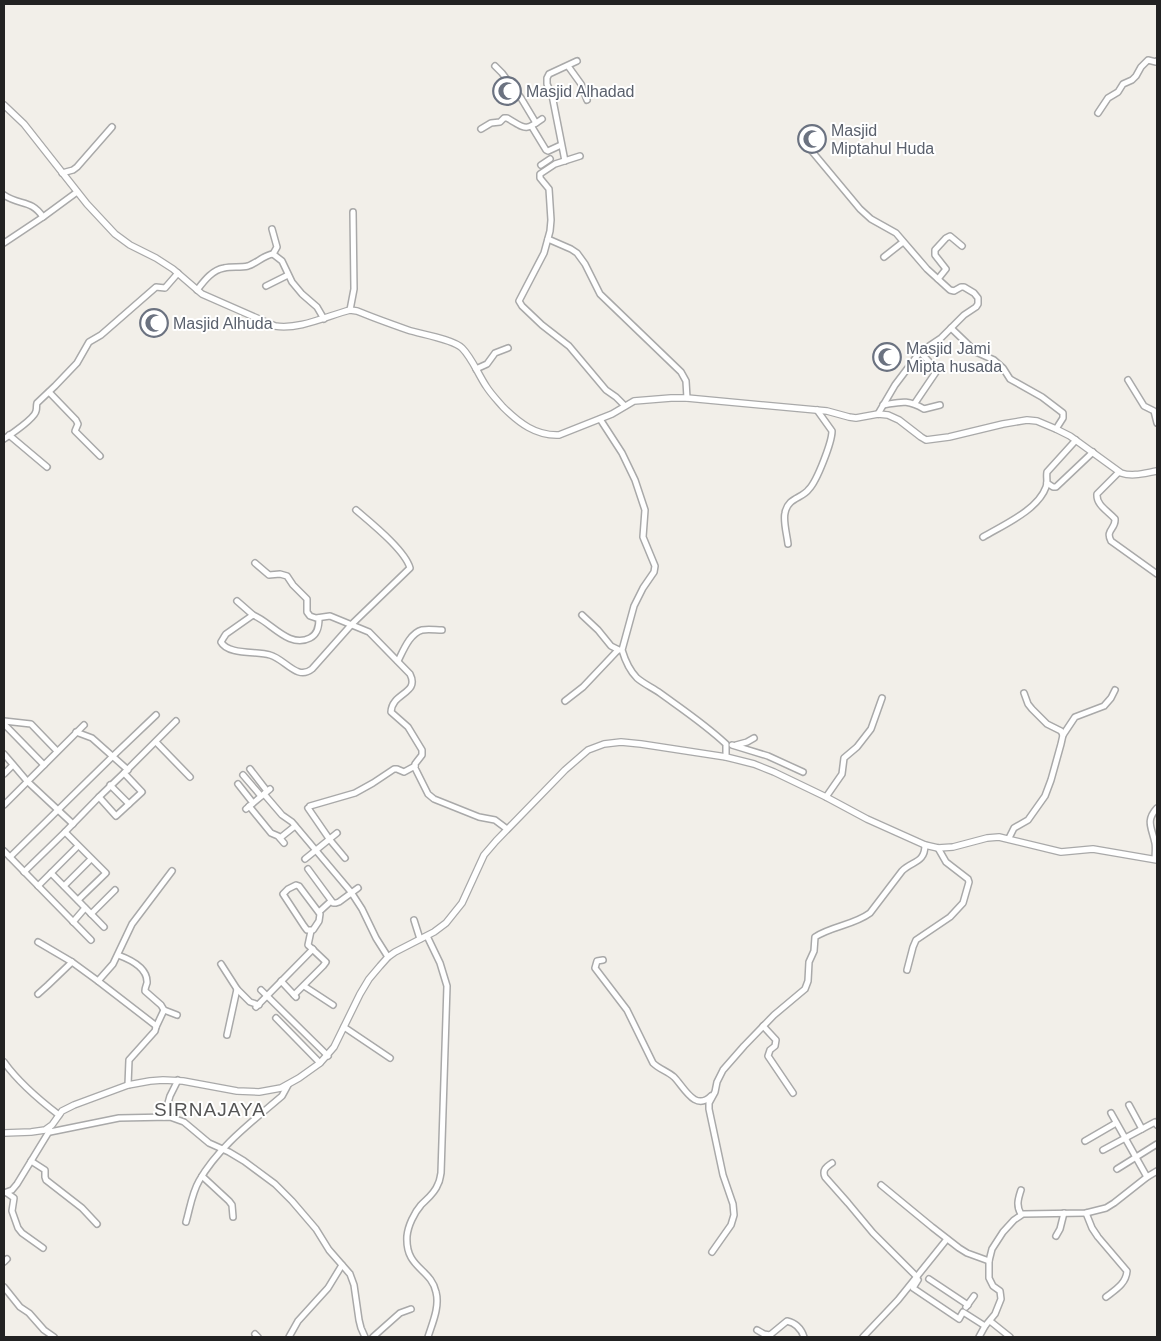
<svg xmlns="http://www.w3.org/2000/svg" width="1161" height="1341" font-family="Helvetica,sans-serif">
  <style>
    .lines { fill: none; stroke-linecap: round; stroke-linejoin: round }
    .minor-casing { stroke: #a9a9a9; stroke-width: 8 }
    .tertiary-casing { stroke: #a9a9a9; stroke-width: 8 }
    .minor { stroke: #fff; stroke-width: 5 }
    .tertiary { stroke: #fff; stroke-width: 5.5 }
    .labels { text-anchor: middle; stroke-width: 4; stroke-linejoin: round; paint-order: stroke }
    .worship-label { font-size: 16px; fill: #5b616d; stroke: #fff; text-anchor: start }
    .quarter-label { font-size: 19px; letter-spacing: 1px; fill: #555; stroke: #fff }
  </style>
  <rect width="100%" height="100%" fill="#f2efe9"/>
  <g class="lines">
    <defs>
      <g id="minor">
        <path d="M495,66L502,73L521,98L536,123"/>
        <path d="M568,66L581,84L587,100"/>
        <path d="M1098,113L1108,98L1118,92L1123,84L1132,80L1136,76L1141,67L1148,60L1156,62L1157,61"/>
        <path d="M532,127L546,150L548,151L561,145"/>
        <path d="M481,129L491,123L500,122L504,118H507C525,128 524,132 542,119"/>
        <path d="M805,143L860,209L871,219L896,233L927,269L950,290L954,291L961,287H964L974,293L978,298V304L976,307L964,315L941,338L920,352L895,385L878,414"/>
        <path d="M580,156L555,164L540,174V178L549,189L551,220L550,231L544,253L519,301L522,306L542,325L569,346L606,390L616,397L625,406"/>
        <path d="M565,161L552,95L547,84V78L549,74L577,61"/>
        <path d="M541,165L550,159"/>
        <path d="M62,173L73,170L77,167L112,127"/>
        <path d="M4,195C20,206 31,199 43,217"/>
        <path d="M272,229L277,247L273,254"/>
        <path d="M548,239L571,249L577,253L585,264L600,294L681,372L686,381L687,398"/>
        <path d="M4,243L43,217L77,192"/>
        <path d="M884,257L903,242"/>
        <path d="M938,279L946,269L935,255V250L946,238L950,236L962,246"/>
        <path d="M266,286L288,275"/>
        <path d="M197,290C204,281 212,270 224,268C232,266 240,268 248,266C257,263 264,255 273,254L282,261L292,282L302,294L317,307L324,319"/>
        <path d="M350,310L354,289L353,212"/>
        <path d="M951,328L976,352L994,360L1003,368L1010,379L1042,397L1063,413V418L1056,429"/>
        <path d="M476,369L487,364L495,353L508,348"/>
        <path d="M1128,380L1144,406L1154,411L1157,423"/>
        <path d="M49,392L76,420L78,424L75,431L100,456"/>
        <path d="M915,403L936,372L935,368L920,352"/>
        <path d="M883,405C901,402 907,399 924,409L940,405"/>
        <path d="M600,419L622,453L635,480L645,510L643,537L655,566L654,572L643,588L634,606L622,650C625,660 630,671 637,678C644,684 653,688 660,693C682,709 706,725 726,744V757"/>
        <path d="M9,435L47,467"/>
        <path d="M4,439C10,435 35,418 36,411C37,408 36,406 37,403L55,386L77,363L89,342L101,335L156,287L165,288L178,273"/>
        <path d="M1119,472L1097,494C1096,505 1108,511 1115,519C1116,529 1105,530 1111,541L1157,574"/>
        <path d="M1047,483L1053,487H1056L1093,452"/>
        <path d="M983,537C1003,525 1038,510 1046,487C1048,482 1046,477 1047,472L1076,440"/>
        <path d="M788,544C787,535 783,521 785,513C788,497 802,499 809,489C817,481 832,442 832,431L817,410"/>
        <path d="M255,563L269,575L280,574L287,576L293,585L307,599V612L310,616L316,618L330,616L369,632L410,674C420,694 392,692 391,712L408,727L422,750V755L415,764V768L428,794L434,799L479,817L495,820L507,829"/>
        <path d="M237,601L253,615"/>
        <path d="M582,615L598,630L611,646L619,650"/>
        <path d="M319,618C319,626 318,634 310,638C289,649 271,622 253,615L226,634L224,637L221,642C228,655 257,651 270,655C285,659 297,681 312,669L352,624L410,568C405,550 371,523 356,510"/>
        <path d="M398,661C403,651 410,633 422,630C428,629 436,630 442,630"/>
        <path d="M565,701L583,687L618,650"/>
        <path d="M4,721L31,724L57,751"/>
        <path d="M4,724L44,765"/>
        <path d="M76,732L92,738L128,770"/>
        <path d="M1063,735L1075,717L1104,706L1111,698L1115,690"/>
        <path d="M156,742L190,777"/>
        <path d="M732,745L768,756L803,772"/>
        <path d="M736,745L747,742L754,738"/>
        <path d="M4,754L27,781L73,824"/>
        <path d="M250,769L267,791"/>
        <path d="M4,774L13,765"/>
        <path d="M243,775L261,796"/>
        <path d="M238,784L253,803"/>
        <path d="M110,785L129,804"/>
        <path d="M264,794L282,815L292,822L351,892L362,909L376,938L388,957"/>
        <path d="M99,797L116,816L142,792L124,773"/>
        <path d="M826,797L842,774L844,758L857,747L871,729L882,698"/>
        <path d="M4,805L84,725"/>
        <path d="M249,806L271,833L278,836L284,843"/>
        <path d="M310,806L355,793L373,783L394,769H397L404,772L415,766"/>
        <path d="M308,808L330,840L345,858"/>
        <path d="M246,809L270,789"/>
        <path d="M65,832L106,873L78,900"/>
        <path d="M280,838L295,826"/>
        <path d="M1009,838L1014,828L1028,820L1045,796L1051,780L1061,744L1063,735L1061,731L1047,724L1032,709L1028,704L1024,693"/>
        <path d="M4,851L91,940"/>
        <path d="M10,857L113,756L156,715"/>
        <path d="M305,859L337,833"/>
        <path d="M1155,859C1155,854 1156,848 1155,843C1152,828 1145,821 1157,808"/>
        <path d="M308,869L333,903H336L339,902L358,888"/>
        <path d="M24,872L65,832L99,797L124,773L176,721"/>
        <path d="M51,873L104,927"/>
        <path d="M296,885L299,886L320,914L319,921L313,930H307L304,926L283,894L288,889Z"/>
        <path d="M38,886L78,846"/>
        <path d="M64,886L91,859"/>
        <path d="M319,912L331,901"/>
        <path d="M91,914L115,890"/>
        <path d="M414,920L420,939"/>
        <path d="M73,922L85,908"/>
        <path d="M427,936L440,963L447,986L441,1173C440,1177 440,1181 438,1184C435,1193 427,1199 421,1205C414,1213 408,1226 407,1236C405,1269 431,1268 436,1292C440,1307 432,1324 428,1337"/>
        <path d="M38,942L72,962L98,981L155,1025L156,1027L155,1031L129,1060L128,1085"/>
        <path d="M118,955C129,959 148,968 147,983C146,986 145,988 145,991L161,1005L164,1010L177,1015"/>
        <path d="M603,960L597,961L595,968L627,1010L653,1063C659,1069 667,1071 674,1077C684,1087 695,1112 711,1096"/>
        <path d="M221,964L237,989L227,1035"/>
        <path d="M907,970L913,947L916,940L950,917L963,903L969,882L968,879L946,862L938,848"/>
        <path d="M98,981L113,964L132,924L172,871"/>
        <path d="M281,981L296,997"/>
        <path d="M304,986L333,1005"/>
        <path d="M237,989L250,1002L259,1005"/>
        <path d="M261,990L328,1056"/>
        <path d="M38,994L48,985L72,962"/>
        <path d="M294,995L323,966L326,962L308,945L311,931"/>
        <path d="M256,1007L313,949"/>
        <path d="M276,1018L320,1063"/>
        <path d="M763,1026L776,1040L775,1046L770,1050L768,1056L793,1093"/>
        <path d="M156,1027L164,1010"/>
        <path d="M344,1027L390,1058"/>
        <path d="M4,1062C19,1083 38,1099 59,1115"/>
        <path d="M1129,1105L1142,1129"/>
        <path d="M1111,1113L1147,1177"/>
        <path d="M164,1117L170,1096L178,1080"/>
        <path d="M50,1132L119,1118L170,1117L184,1122L209,1143L229,1152L244,1161L275,1184L292,1201L316,1229L329,1250L350,1274L354,1285L359,1320L361,1328L365,1337"/>
        <path d="M1085,1141L1116,1123"/>
        <path d="M1103,1150L1155,1122L1157,1125"/>
        <path d="M31,1161L45,1170V1177L46,1180L82,1208L97,1224"/>
        <path d="M832,1163C826,1167 822,1170 825,1177L848,1203L873,1233L917,1277"/>
        <path d="M1117,1169L1157,1144"/>
        <path d="M202,1176L229,1201L232,1205L233,1217"/>
        <path d="M881,1185L932,1227L959,1248L967,1253L989,1261"/>
        <path d="M1021,1190C1018,1199 1016,1206 1021,1214"/>
        <path d="M4,1193L12,1190L17,1184L50,1130"/>
        <path d="M7,1193L14,1198L12,1211L18,1228L22,1233L43,1248"/>
        <path d="M1086,1213L1092,1228L1098,1237L1127,1271C1126,1284 1115,1290 1106,1297"/>
        <path d="M186,1222C190,1208 192,1193 199,1181C218,1147 253,1121 282,1096L288,1085"/>
        <path d="M1056,1236L1060,1229L1064,1213"/>
        <path d="M712,1252L731,1225L734,1215L733,1204L723,1175L709,1109V1103L715,1092L717,1082L723,1070L744,1046L774,1015L805,989L808,981L809,962L814,951L815,937C832,926 854,925 870,913L902,871C912,861 925,863 925,845"/>
        <path d="M4,1262L7,1259"/>
        <path d="M929,1279L968,1305"/>
        <path d="M918,1280L913,1288L959,1319L963,1312L985,1326"/>
        <path d="M4,1287L20,1307L29,1313L44,1330L54,1337"/>
        <path d="M966,1307L974,1296"/>
        <path d="M990,1321L1010,1337"/>
        <path d="M757,1330L764,1334L770,1335L787,1321C796,1323 801,1328 804,1337"/>
        <path d="M255,1334L258,1337"/>
        <path d="M289,1337L298,1321L328,1288L342,1265"/>
        <path d="M373,1337L400,1313L411,1309"/>
        <path d="M863,1337L898,1300L947,1239"/>
        <path d="M979,1337L985,1326L995,1314L1001,1299L1000,1291L993,1286L989,1278V1261L992,1249L1003,1232L1014,1220L1023,1214L1086,1213L1106,1208L1114,1203L1147,1177L1157,1171"/>
      </g>
      <g id="tertiary">
        <path d="M4,105L24,124L87,204L115,234L130,245L156,258L173,269L202,294L275,326C299,330 327,316 350,310L357,311C374,318 391,324 408,330C420,334 453,339 462,348C472,358 478,374 486,386C491,394 497,400 503,407C519,423 536,436 559,435L612,414L634,401L671,398H687L827,411L849,417L856,418L878,414L888,415L899,420L921,437L926,440L949,437L1003,424L1027,420L1037,421L1056,429L1070,436L1121,473C1133,477 1145,473 1157,471"/>
        <path d="M4,1133L31,1132L45,1130L52,1125L62,1111L74,1105L128,1085L150,1081L163,1080L183,1081L237,1091L259,1092L281,1088L299,1078L320,1063L334,1047L360,994L369,979L380,966L388,957L395,952L434,932L446,923L462,903L484,855L496,841L565,770L588,750L604,744L621,742L641,744L726,757L754,764L774,772L826,797L867,819L925,845L938,848L953,847L987,838L999,837L1061,852L1093,849L1157,860"/>
      </g>
    </defs>
    <use href="#minor" class="minor-casing"/>
    <use href="#tertiary" class="tertiary-casing"/>
    <use href="#minor" class="minor"/>
    <use href="#tertiary" class="tertiary"/>
  </g>
  <defs>
    <symbol id="mosque-ring" viewBox="-11 -11 22 22"><circle r="9.5" fill="#fff" stroke="#6b7280" stroke-width="1.5"/><path d="M3.5-4.9A6 6 0 1 0 3.5 4.9A5 5 0 1 1 3.5-4.9Z" fill="#6b7280"/></symbol>
  </defs>
  <g fill-rule="evenodd">
    <use href="#mosque-ring" x="491" y="75" width="32" height="32"/>
    <use href="#mosque-ring" x="796" y="123" width="32" height="32"/>
    <use href="#mosque-ring" x="138" y="307" width="32" height="32"/>
    <use href="#mosque-ring" x="871" y="341" width="32" height="32"/>
  </g>
  <g class="labels">
    <g class="worship-label">
      <text x="526" y="97">Masjid Alhadad</text>
      <text x="831" y="136">Masjid<tspan x="831" dy="18">Miptahul Huda</tspan></text>
      <text x="173" y="329">Masjid Alhuda</text>
      <text x="906" y="354">Masjid Jami<tspan x="906" dy="18">Mipta husada</tspan></text>
    </g>
    <g class="quarter-label">
      <text x="210" y="1116">SIRNAJAYA</text>
    </g>
  </g>
  <rect width="1161" height="1341" fill="none" stroke="#222222" stroke-width="10"/>
</svg>
